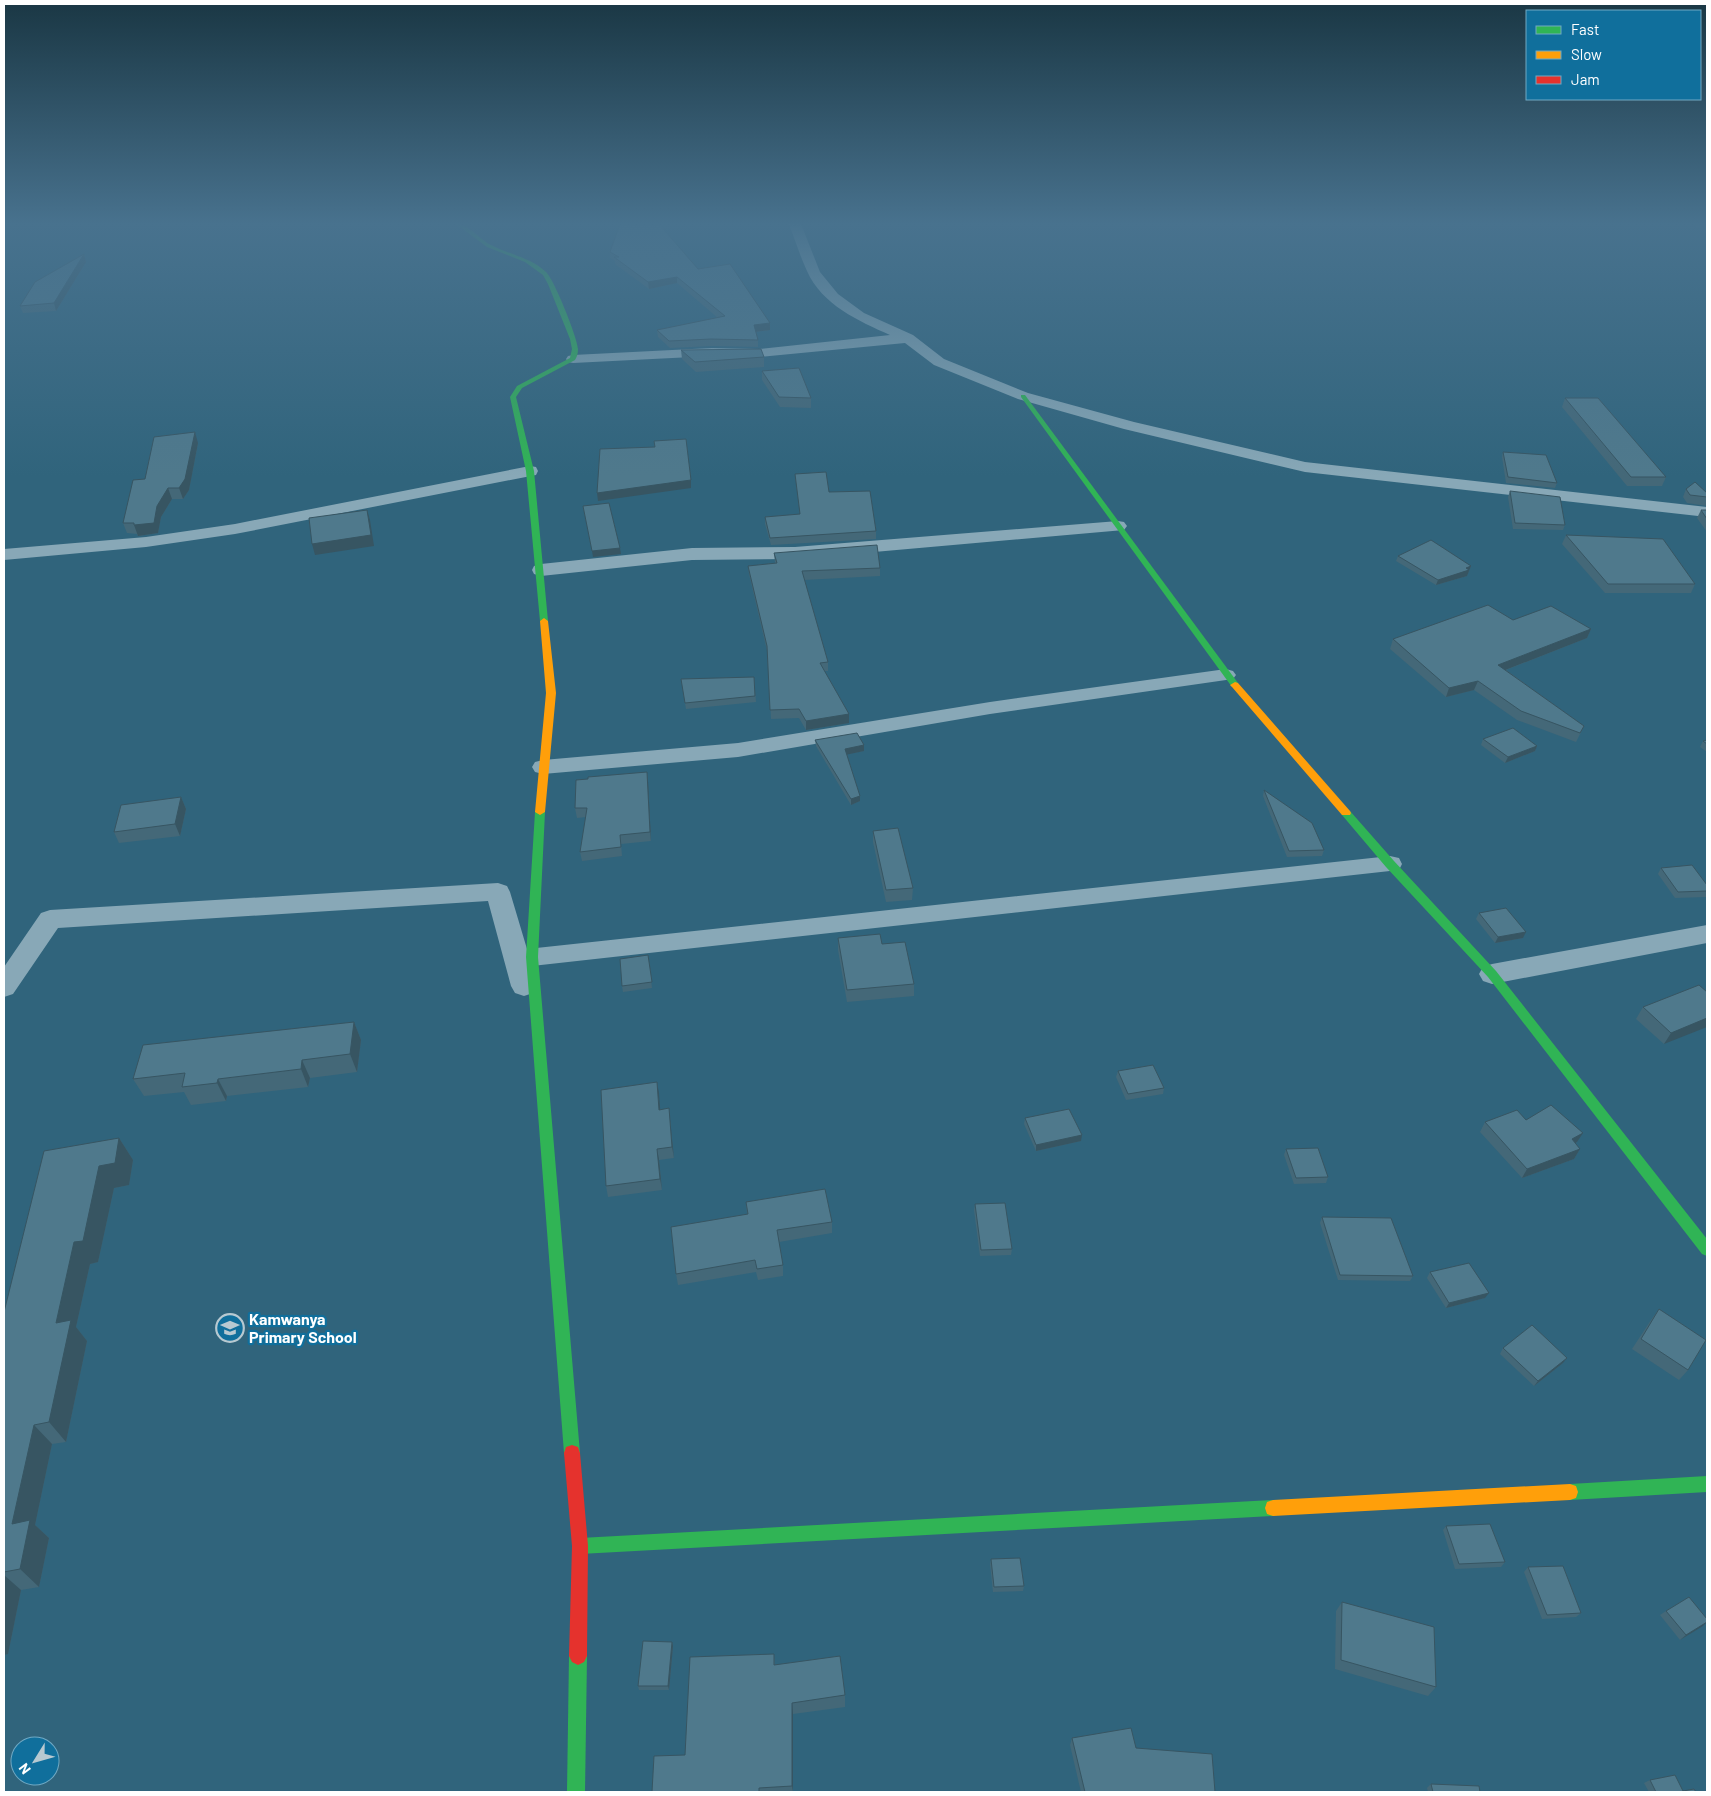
<svg xmlns="http://www.w3.org/2000/svg" width="1711" height="1796" font-family="Barlow,sans-serif">
  <style>
    .lines { fill: none; stroke-linecap: round; stroke-linejoin: round }
    .street { fill: #88a8b7; fill-rule: evenodd }
    .fast { fill: #30b455; fill-rule: evenodd }
    .slow { fill: #ff9f0a; fill-rule: evenodd }
    .jam { fill: #e5322d; fill-rule: evenodd }
    .wall { fill: #446878 }
    .shaded-wall { fill: #375562 }
    .building { fill: #4f798c; stroke: #375562 }
    .labels { text-anchor: middle; stroke-width: 4.5; stroke-linejoin: round; paint-order: stroke }
    .near-poi-label { font-size: 16px; font-weight: bold; fill: #fff; stroke: #106f9c; text-anchor: start }
  </style>
  <rect width="100%" height="100%" fill="#30647c"/>
  <g class="lines">
    <g class="street">
      <path d="M789,224H801L820,272L838,294L864,313L913,335L944,359L1028,393L1134,422L1305,462L1707,507V517L1305,472L1124,429L1018,399L934,365L905,343L759,357L712,356L573,363L568,362L566,359L568,356L573,355L712,348L759,349L890,335C859,321 822,305 807,271C800,256 795,240 789,224Z"/>
      <path d="M530,466L536,467L538,471L536,475L235,534L146,547L4,560V549L146,537L235,524Z"/>
      <path d="M1118,521L1124,522L1127,526L1124,530L795,559L692,560L541,576L534,574L532,570L534,566L541,564L692,548L795,547Z"/>
      <path d="M1226,669L1233,671L1236,675L1233,679L990,714L738,757L543,774L535,772L532,767L535,762L543,760L738,743L990,702Z"/>
      <path d="M1390,856L1399,858L1402,864L1399,870L532,966L537,986L533,993L524,996L515,993L511,986L488,901L58,928L13,994L4,997V967L41,913L50,910L498,883L507,886L510,892L527,949Z"/>
      <path d="M1707,925V943L1492,984L1483,981L1479,974L1483,967L1492,964Z"/>
    </g>
    <g class="fast">
      <path d="M456,224C469,224 479,239 491,245C510,255 530,257 546,272C554,279 578,339 578,349C578,353 577,357 575,360L522,388L516,397L534,471L548,621L544,624L540,621L526,471L510,397L517,386L570,358L572,349L570,339L548,284L543,275L525,262L487,247Z"/>
      <path d="M1021,395H1025L1238,683V687H1232L1021,397Z"/>
      <path d="M540,809L545,812L538,957L580,1453L578,1459L572,1461L566,1459L564,1453L526,957L535,812Z"/>
      <path d="M1346,810L1350,811L1394,861L1496,971L1707,1239V1256L1702,1254L1488,977L1386,867L1342,815L1341,813Z"/>
      <path d="M1707,1476V1492L1570,1500L1564,1498L1562,1492L1564,1486L1570,1484Z"/>
      <path d="M1273,1500L1279,1502L1281,1508L1279,1514L1273,1516L580,1554L574,1552L572,1546L574,1540L580,1538Z"/>
      <path d="M578,1647L584,1650L587,1656L585,1792H567L569,1656L572,1650Z"/>
    </g>
    <g class="slow">
      <path d="M544,618L548,621L556,693L545,812L540,815L535,812L546,693L540,621Z"/>
      <path d="M1235,682L1238,683L1350,811L1351,813L1350,815H1342L1232,687L1230,685Z"/>
      <path d="M1570,1484L1576,1486L1578,1492L1576,1498L1570,1500L1273,1516L1267,1514L1265,1508L1267,1502L1273,1500Z"/>
    </g>
    <path class="jam" d="M572,1445L578,1447L580,1453L588,1546L587,1656L584,1662L578,1665L572,1662L569,1656L572,1546L564,1453L566,1447Z"/>
  </g>
  <g class="wall">
    <path d="M1692,224H1707V234Z"/>
    <path d="M610,252L698,269L770,330L756,332L758,340V347L712,346L670,348L658,337L657,330L718,318L677,283L649,289L615,264V261L610,258Z"/>
    <path d="M84,254L86,262L56,311L23,313L20,306Z"/>
    <path d="M681,350L764,357V367L696,372L682,359Z"/>
    <path d="M762,371L811,398V408L780,407L762,380Z"/>
    <path d="M1565,398L1666,477L1662,486H1627L1562,407Z"/>
    <path d="M198,443L189,490L183,499H172L161,517L158,533L138,536L137,534L127,533L123,523L145,479Z"/>
    <path d="M1503,452L1557,483L1555,488L1506,483L1502,457Z"/>
    <path d="M795,474L829,492L876,531V539L771,545L765,524V517L800,514Z"/>
    <path d="M1686,489L1707,493V506L1687,503L1683,497Z"/>
    <path d="M1510,491L1565,525L1563,530L1513,529L1508,497Z"/>
    <path d="M1701,510H1707V532L1697,518Z"/>
    <path d="M1566,535L1695,584L1691,593H1605L1562,544Z"/>
    <path d="M774,553L880,568V576L804,580L828,662V671H824L849,723L806,730L799,718L771,719L768,655L749,574L748,566L775,563Z"/>
    <path d="M1398,556L1471,566L1467,576L1436,585L1396,561Z"/>
    <path d="M1513,620L1591,629L1587,638L1506,670L1584,726L1576,742L1517,720L1474,690L1446,697L1390,649L1393,639Z"/>
    <path d="M754,677L756,702L686,709L682,685Z"/>
    <path d="M1483,739L1537,746L1535,751L1505,763L1481,745Z"/>
    <path d="M815,740L864,745V751L847,754L860,801L851,805L816,746Z"/>
    <path d="M1707,740V752L1700,747L1703,741Z"/>
    <path d="M647,772L648,782L651,841L621,844L622,856L582,861L580,852L586,817L577,818L575,808L588,779Z"/>
    <path d="M1264,790L1324,850L1322,856L1287,857L1263,796Z"/>
    <path d="M181,797L186,809L180,836L119,843L114,832Z"/>
    <path d="M873,831L913,888L912,900L886,902L873,842Z"/>
    <path d="M1661,868L1707,885V897L1675,898L1658,874Z"/>
    <path d="M1479,913L1523,938L1495,943L1476,919Z"/>
    <path d="M838,938L882,944L914,984V996L847,1002L838,950Z"/>
    <path d="M648,955L652,988L623,992L622,986Z"/>
    <path d="M1707,992L1664,1044L1636,1019L1643,1007Z"/>
    <path d="M354,1022L361,1040L357,1072L310,1078L308,1087L227,1096L226,1101L191,1105L184,1092L144,1096L133,1079Z"/>
    <path d="M1118,1071L1164,1088L1163,1094L1126,1100L1116,1077Z"/>
    <path d="M657,1082L660,1110L670,1120L674,1158L659,1160L662,1190L608,1197L606,1186Z"/>
    <path d="M1025,1118L1081,1141L1036,1151L1024,1124Z"/>
    <path d="M1526,1120L1577,1142L1575,1144L1580,1149L1574,1159L1522,1178L1480,1132L1485,1122Z"/>
    <path d="M119,1138L133,1160L129,1185L114,1188L98,1262L90,1264L76,1327L87,1341L66,1442L52,1444L35,1525L49,1538L39,1587L21,1590L8,1654L4,1655V1312Z"/>
    <path d="M1286,1149L1328,1177L1326,1183L1294,1184L1284,1155Z"/>
    <path d="M746,1202L832,1222V1233L779,1242L783,1265V1276L758,1280L756,1272L678,1285L676,1274L747,1214Z"/>
    <path d="M975,1204L1012,1249L1011,1255L980,1256L974,1210Z"/>
    <path d="M1322,1217L1413,1276L1410,1281L1338,1280L1320,1223Z"/>
    <path d="M1430,1272L1485,1298L1446,1308L1427,1278Z"/>
    <path d="M1659,1309L1688,1370L1679,1380L1632,1349L1651,1320Z"/>
    <path d="M1503,1348L1563,1363L1534,1386L1500,1354Z"/>
    <path d="M1446,1526L1505,1562L1501,1567L1455,1569L1443,1530Z"/>
    <path d="M991,1559L1024,1586L1023,1591L993,1592L990,1564Z"/>
    <path d="M1528,1567L1581,1613L1576,1617L1542,1619L1524,1572Z"/>
    <path d="M1342,1602L1436,1687L1428,1696L1335,1669L1336,1611Z"/>
    <path d="M1666,1611L1707,1622L1680,1640L1660,1615Z"/>
    <path d="M672,1642L673,1646L669,1690H639L638,1686Z"/>
    <path d="M774,1654L775,1665L845,1695V1707L793,1714V1792H652Z"/>
    <path d="M1072,1738L1136,1748L1215,1792H1081L1070,1745Z"/>
    <path d="M1650,1780L1683,1791L1696,1792H1649L1644,1783Z"/>
    <path d="M1431,1784L1480,1792H1428L1427,1788Z"/>
  </g>
  <g class="shaded-wall">
    <path d="M84,254L86,262L56,311L54,303Z"/>
    <path d="M677,277V283L649,289L648,282Z"/>
    <path d="M770,323V330L754,332V325Z"/>
    <path d="M195,432L198,443L189,490L183,499L179,488Z"/>
    <path d="M691,480V488L598,501L597,493Z"/>
    <path d="M168,488L172,499L161,517L158,533L138,536L134,525L157,506Z"/>
    <path d="M367,510L370,520L374,546L315,555L312,544Z"/>
    <path d="M620,548L621,554L593,557L592,551Z"/>
    <path d="M1471,566L1467,576L1436,585L1438,580Z"/>
    <path d="M1591,629L1587,638L1495,674L1498,665Z"/>
    <path d="M1478,681L1474,690L1446,697L1449,688Z"/>
    <path d="M849,714V723L806,730V721Z"/>
    <path d="M864,745V751L845,755V749Z"/>
    <path d="M1537,746L1535,751L1505,763L1508,757Z"/>
    <path d="M647,772L648,782L651,841L650,832Z"/>
    <path d="M860,796V801L851,805V799Z"/>
    <path d="M181,797L186,809L180,836L175,824Z"/>
    <path d="M1526,932L1523,938L1495,943L1498,937Z"/>
    <path d="M1707,1018V1027L1664,1044L1671,1033Z"/>
    <path d="M354,1022L361,1040L357,1072L350,1054Z"/>
    <path d="M302,1060L310,1078L308,1087L301,1069Z"/>
    <path d="M218,1079L227,1096L226,1101L217,1083Z"/>
    <path d="M657,1082L659,1093L661,1121L659,1110Z"/>
    <path d="M669,1108L670,1120L674,1158L672,1147Z"/>
    <path d="M1583,1133L1577,1142L1566,1149L1572,1139Z"/>
    <path d="M1082,1135L1081,1141L1036,1151V1145Z"/>
    <path d="M119,1138L133,1160L129,1185L114,1188L98,1262L90,1264L76,1327L87,1341L66,1442L49,1422L56,1323L74,1242L99,1166Z"/>
    <path d="M657,1149L659,1160L662,1190L660,1179Z"/>
    <path d="M1580,1149L1574,1159L1522,1178L1527,1169Z"/>
    <path d="M1489,1293L1485,1298L1446,1308L1449,1303Z"/>
    <path d="M1567,1358L1563,1363L1534,1386L1538,1381Z"/>
    <path d="M34,1425L52,1444L35,1525L49,1538L39,1587L20,1569L12,1524Z"/>
    <path d="M4,1575L21,1590L8,1654L4,1655Z"/>
    <path d="M1707,1622L1703,1626L1680,1640L1686,1635Z"/>
    <path d="M672,1642L673,1646L669,1690L668,1686Z"/>
    <path d="M792,1703L793,1714V1792L792,1786Z"/>
  </g>
  <g class="building">
    <path d="M620,224H659L698,269L730,264L770,323L754,325L758,340L711,339L669,341L657,330L725,316L677,277L648,282L614,257H619L610,252Z"/>
    <path d="M84,254L54,303L20,306L35,282Z"/>
    <path d="M761,349L764,357L695,362L681,350Z"/>
    <path d="M799,368L811,398L779,397L762,371Z"/>
    <path d="M1565,398H1598L1666,477H1631Z"/>
    <path d="M195,432L185,479L179,488H168L157,506L154,523L134,525V523H123L133,480L145,479L154,437Z"/>
    <path d="M686,439L691,480L597,493L600,449L655,447L654,441Z"/>
    <path d="M1503,452L1546,455L1557,483L1508,477Z"/>
    <path d="M826,472L829,492L870,491L876,531L770,538L765,517L800,514L795,474Z"/>
    <path d="M1695,482L1707,493V497L1690,495L1686,489Z"/>
    <path d="M1510,491L1560,497L1565,525L1515,523Z"/>
    <path d="M609,503L620,548L592,551L583,506Z"/>
    <path d="M367,510L371,535L312,544L309,518Z"/>
    <path d="M1701,510H1707V519Z"/>
    <path d="M1566,535L1663,539L1695,584H1608Z"/>
    <path d="M1431,540L1471,566L1466,568L1469,570L1438,580L1398,556Z"/>
    <path d="M877,545L880,568L802,571L828,662L820,663L849,714L806,721L799,709L770,710L767,646L748,566L777,563L774,553Z"/>
    <path d="M1488,605L1513,620L1551,606L1591,629L1498,665L1584,726L1580,733L1521,711L1478,681L1449,688L1393,639Z"/>
    <path d="M754,677L755,696L685,703L681,679Z"/>
    <path d="M1513,728L1537,746L1508,757L1483,739Z"/>
    <path d="M857,733L864,745L845,749L860,796L851,799L815,740Z"/>
    <path d="M1707,740V744L1703,741Z"/>
    <path d="M647,772L650,832L620,835L621,847L580,852L587,808H575L576,780L588,779V777Z"/>
    <path d="M1264,790L1312,823L1324,850L1289,851Z"/>
    <path d="M181,797L175,824L114,832L121,805Z"/>
    <path d="M898,828L913,888L886,890L873,831Z"/>
    <path d="M1692,865L1707,885V891L1678,892L1661,868Z"/>
    <path d="M1506,908L1526,932L1498,937L1479,913Z"/>
    <path d="M880,934L882,944L905,942L914,984L847,990L838,938Z"/>
    <path d="M648,955L652,982L622,986L620,959Z"/>
    <path d="M1699,985L1707,992V1018L1671,1033L1643,1007Z"/>
    <path d="M354,1022L350,1054L302,1060L301,1069L218,1079L217,1083L182,1087L185,1073L133,1079L143,1045Z"/>
    <path d="M1153,1065L1164,1088L1128,1094L1118,1071Z"/>
    <path d="M657,1082L659,1110L669,1108L672,1147L657,1149L660,1179L606,1186L601,1090Z"/>
    <path d="M1551,1105L1583,1133L1572,1139L1580,1149L1527,1169L1485,1122L1517,1110L1526,1120Z"/>
    <path d="M1069,1109L1082,1135L1036,1145L1025,1118Z"/>
    <path d="M119,1138L115,1163L99,1166L83,1241L74,1242L56,1323L71,1320L49,1422L34,1425L12,1524L30,1520L20,1569L4,1572V1312L44,1151Z"/>
    <path d="M1318,1148L1328,1177L1296,1178L1286,1149Z"/>
    <path d="M825,1189L832,1222L777,1230L783,1265L757,1269L755,1260L676,1274L671,1227L748,1214L746,1202Z"/>
    <path d="M1005,1203L1012,1249L981,1250L975,1204Z"/>
    <path d="M1322,1217L1391,1218L1413,1276L1340,1275Z"/>
    <path d="M1469,1263L1489,1293L1449,1303L1430,1272Z"/>
    <path d="M1659,1309L1706,1340L1688,1370L1641,1339Z"/>
    <path d="M1532,1325L1567,1358L1538,1381L1503,1348Z"/>
    <path d="M1490,1524L1505,1562L1459,1564L1446,1526Z"/>
    <path d="M1020,1558L1024,1586L994,1587L991,1559Z"/>
    <path d="M1563,1566L1581,1613L1547,1615L1528,1567Z"/>
    <path d="M1689,1597L1707,1619V1622L1686,1635L1666,1611Z"/>
    <path d="M1342,1602L1434,1627L1436,1687L1341,1660Z"/>
    <path d="M643,1641L672,1642L668,1686H638Z"/>
    <path d="M774,1654V1665L840,1656L845,1695L792,1703V1786L759,1788V1792H652L654,1756L685,1755L690,1657Z"/>
    <path d="M1131,1728L1136,1748L1212,1754L1215,1792H1085L1072,1738Z"/>
    <path d="M1675,1775L1683,1791L1694,1789L1696,1792H1656L1650,1780Z"/>
    <path d="M1431,1784L1479,1786L1480,1792H1433Z"/>
  </g>
  <linearGradient id="sky" x2="0" y2="1"><stop stop-color="#1a3744"/><stop offset="0.47" stop-color="#48728e"/><stop offset="1" stop-color="#48728e" stop-opacity="0"/></linearGradient>
  <rect width="1711" height="476" fill="url(#sky)"/>
  <defs>
    <symbol id="school-ring" viewBox="-11 -11 22 22"><circle r="9.5" fill="#106f9c" stroke="#b7c9d1" stroke-width="1.5"/><path d="M0-5L7-2L0 1L-7-2ZM-4 1L0 2.5L4 1V4Q0 6-4 4Z" fill="#b7c9d1"/></symbol>
  </defs>
  <g fill-rule="evenodd">
    <use href="#school-ring" x="214" y="1312" width="32" height="32"/>
  </g>
  <g class="labels">
    <g class="near-poi-label">
      <text x="249" y="1325">Kamwanya<tspan x="249" dy="18">Primary School</tspan></text>
    </g>
  </g>
  <rect width="1711" height="1796" fill="none" stroke="#ffffff" stroke-width="10"/>
  <rect x="1526" y="10" width="175" height="90" fill="#106f9c" stroke="#70a9c4"/>
  <rect x="1536" y="26" width="25" height="8" fill="#30b455" stroke="#70a9c4"/>
  <text x="1571" y="35" font-size="15" fill="#ffffff">Fast</text>
  <rect x="1536" y="51" width="25" height="8" fill="#ff9f0a" stroke="#70a9c4"/>
  <text x="1571" y="60" font-size="15" fill="#ffffff">Slow</text>
  <rect x="1536" y="76" width="25" height="8" fill="#e5322d" stroke="#70a9c4"/>
  <text x="1571" y="85" font-size="15" fill="#ffffff">Jam</text>
  <g transform="translate(35 1761) rotate(233)"><circle r="24" fill="#106f9c" stroke="#70a9c4"/>
  <path d="M0-4L9 19L0 12L-9 19Z" fill="#b7c9d1"/>
  <text y="-8" font-size="14" font-weight="bold" text-anchor="middle" fill="#ffffff">N</text>
  </g>
</svg>
